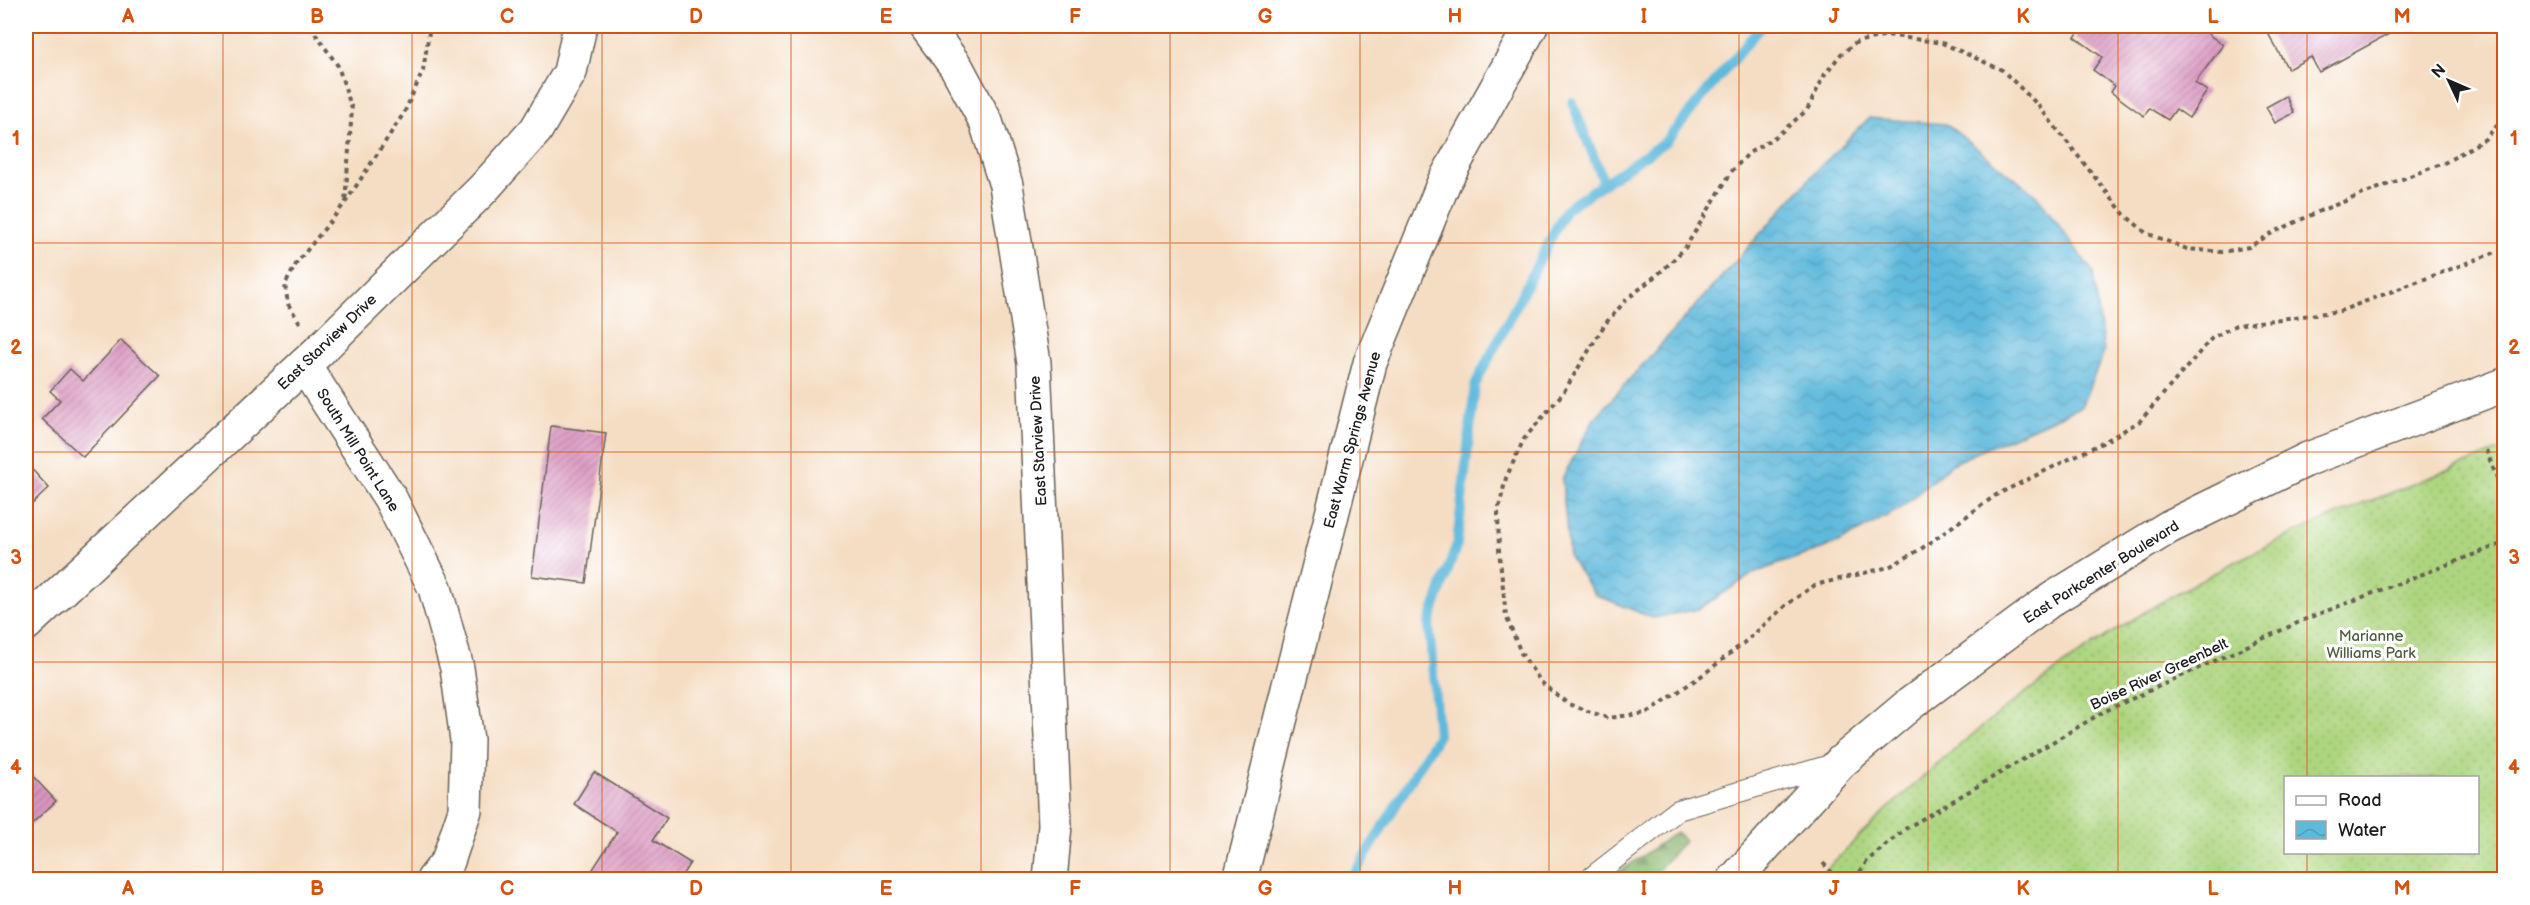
<svg xmlns="http://www.w3.org/2000/svg" width="2530" height="905" font-family="'Balsamiq Sans',sans-serif">
  <style>
    .grass { fill: url(#grass-dots); stroke: #64784e; stroke-width: 1.5; fill-rule: evenodd }
    .forest { fill: url(#forest-firs); stroke: #536945; stroke-width: 1.5 }
    .water { fill: url(#water-waves); stroke: #3d6a7c; stroke-width: 1.5 }
    .lines { fill: none; stroke-linecap: round; stroke-linejoin: round }
    .stream { stroke: #5eb9dc; stroke-width: 10 }
    .building { fill: url(#building-hatch) }
    .lane-casing { stroke: #686056; stroke-width: 22 }
    .street-casing { stroke: #686056; stroke-width: 36 }
    .secondary-casing { stroke: #686056; stroke-width: 36 }
    .path { stroke: #686056; stroke-width: 4; stroke-dasharray: 4.5 4.5; stroke-linecap: butt }
    .lane { stroke: #fff; stroke-width: 20 }
    .street { stroke: #fff; stroke-width: 33 }
    .secondary { stroke: #fff; stroke-width: 33 }
    .grid { fill: none; stroke: #d4530e; stroke-width: 1.5; stroke-opacity: 0.55 }
    .labels { text-anchor: middle; stroke-width: 6; stroke-linejoin: round; paint-order: stroke }
    .street-label { font-size: 15px; fill: #1c1c1c; stroke: #fff }
    .park-label { font-size: 15px; fill: #4f5d3f; stroke: #fff }
    .neatline { fill: none; stroke: #d4530e; stroke-width: 2 }
    .grid-label { font-size: 20px; text-anchor: middle; font-weight: bold; fill: #d4530e }
  </style>
  <defs>
    <pattern id="grass-dots" width="8" height="8" patternUnits="userSpaceOnUse" patternTransform="scale(1.5)"><rect width="8" height="8" fill="#add57f"/><path d="M2 2h.1M6 6h.1" fill="none" stroke="#94b66d" stroke-width="1.8" stroke-linecap="round"/></pattern>
    <pattern id="forest-firs" width="22" height="20" patternUnits="userSpaceOnUse" patternTransform="scale(1.5)"><rect width="22" height="20" fill="#8ab66e"/><path d="M5 1l3.5 6h-7zM16 11l3.5 6h-7z" fill="#70935a"/></pattern>
    <pattern id="water-waves" width="16" height="10" patternUnits="userSpaceOnUse" patternTransform="scale(1.5)"><rect width="16" height="10" fill="#5eb9dc"/><path d="M0 5q4-4 8 0t8 0" fill="none" stroke="#519ebc"/></pattern>
    <pattern id="building-hatch" width="6" height="6" patternUnits="userSpaceOnUse" patternTransform="scale(1.5)"><rect width="6" height="6" fill="#db95c0"/><path d="M-1 1l2-2M0 6l6-6M5 7l2-2" fill="none" stroke="#b1799b"/></pattern>
  </defs>
  <rect width="100%" height="100%" fill="#fff"/>
  <filter id="ink" filterUnits="userSpaceOnUse"><feTurbulence type="fractalNoise" baseFrequency=".0167" numOctaves="2"/><feDisplacementMap in="SourceGraphic" scale="12" xChannelSelector="R" yChannelSelector="G"/><feConvolveMatrix kernelMatrix="1 2 1 2 8 2 1 2 1" color-interpolation-filters="sRGB"/></filter>
  <filter id="wash" filterUnits="userSpaceOnUse"><feTurbulence type="fractalNoise" baseFrequency=".008" numOctaves="4" result="noise"/><feDisplacementMap in="SourceGraphic" scale="24" xChannelSelector="R" yChannelSelector="G"/><feGaussianBlur stdDeviation="1.35" result="paint"/><feColorMatrix in="noise" values="0 0 0 0 0 0 0 0 0 0 0 0 0 0 0 0 0 1.4 0 .05"/><feComposite in="paint" operator="in"/></filter>
  <g filter="url(#wash)">
    <rect width="100%" height="100%" fill="#f5ddc3"/>
    <path class="grass" d="M2504,449V879H1817C1936,755 2072,646 2225,567C2315,520 2410,485 2504,449ZM2286,778H2478V852H2286Z"/>
    <path class="forest" d="M1676,832L1685,840L1650,879H1610Z"/>
    <path class="water" d="M1869,118L1946,124L2037,196L2093,272L2104,352L2081,407L1953,463L1900,509L1838,543L1754,573L1699,609L1653,618L1595,595L1569,557L1562,479L1594,419L1819,168Z"/>
    <g class="lines">
      <g class="stream">
        <path d="M1572,102L1604,183"/>
        <path d="M1351,880L1438,735L1429,624L1457,544L1475,385L1566,209L1666,141L1761,26"/>
        <path d="M2504,880V879"/>
      </g>
    </g>
    <g id="blocks">
      <g class="building">
        <path d="M2083,26H2214L2208,34L2223,45L2195,83L2207,91L2189,118L2176,109L2168,120L2149,108L2144,116L2111,92L2115,86L2093,70L2102,57L2075,37Z"/>
        <path d="M2264,26H2387L2391,33L2319,72L2311,57L2288,69Z"/>
        <path d="M2286,96L2294,113L2275,123L2266,107Z"/>
        <path d="M121,340L160,376L83,457L42,419L60,400L50,391L70,369L83,381Z"/>
        <path d="M551,426L606,433L586,583L532,576Z"/>
        <path d="M26,463L49,488L26,510Z"/>
        <path d="M26,769L56,801L26,829Z"/>
        <path d="M594,772L667,818L653,840L690,863L679,880H586L617,832L574,804Z"/>
      </g>
    </g>
  </g>
  <g filter="url(#ink)">
    <use href="#blocks" fill-opacity="0" stroke="#686056" stroke-width="1.5"/>
    <g class="lines">
      <defs>
        <path id="lane" d="M1588,880L1678,810L1837,763"/>
        <g id="street">
          <path d="M926,26L957,68L986,122L1006,185L1034,363L1055,825L1050,880"/>
          <path d="M304,365L390,498L435,588L457,668L467,740L465,810L448,861L433,880"/>
          <path d="M26,624L319,351L483,189L536,130L570,72L580,26"/>
        </g>
        <g id="secondary">
          <path d="M1240,880L1370,363L1444,182L1531,26"/>
          <path d="M1734,880L1841,762L1910,704L2052,599L2169,527L2308,459L2504,385"/>
        </g>
      </defs>
      <use href="#lane" class="lane-casing"/>
      <use href="#street" class="street-casing"/>
      <use href="#secondary" class="secondary-casing"/>
      <g class="path">
        <path d="M310,26L338,66L352,109L345,203"/>
        <path d="M2504,118L2485,139L2446,162L2322,210L2272,233L2249,247L2222,252L2187,249L2146,233L2124,214L2037,104L2002,70L1942,43L1887,35L1857,42L1841,54L1825,74L1807,110L1778,135L1749,153L1732,171L1685,248L1664,269L1626,300L1605,324L1563,393L1524,439L1506,478L1498,511L1499,550L1506,616L1521,653L1541,682L1568,704L1608,718L1647,713L1704,674L1751,637L1786,605L1815,585L1889,567L1921,549L1996,495L2104,442L2140,421L2212,338L2236,325L2340,311L2504,249"/>
        <path d="M300,323L288,304L285,285L296,264L345,203L404,113L423,71L430,26"/>
        <path d="M2486,450L2504,496"/>
        <path d="M1823,863L1839,880"/>
        <path d="M1855,880L1867,861L1905,829L2105,711L2308,618L2504,543"/>
      </g>
      <use href="#lane" class="lane"/>
      <use href="#street" class="street"/>
      <use href="#secondary" class="secondary"/>
    </g>
  </g>
  <path class="grid" d="M223,26V880M412,26V880M602,26V880M791,26V880M981,26V880M1170,26V880M1360,26V880M1549,26V880M1739,26V880M1928,26V880M2118,26V880M2307,26V778M26,243H2504M26,452H2504M26,662H2504M2307,852V880"/>
  <g class="labels">
    <g class="street-label">
      <text transform="translate(327 342) rotate(-44)" y="5">East Starview Drive</text>
      <text transform="translate(1352 440) rotate(-75)" y="5">East Warm Springs Avenue</text>
      <text transform="translate(1038 441) rotate(-93)" y="5">East Starview Drive</text>
      <text transform="translate(358 450) rotate(58)" y="5">South Mill Point Lane</text>
      <text transform="translate(2101 572) rotate(-32)" y="5">East Parkcenter Boulevard</text>
      <text transform="translate(2159 674) rotate(-25)" y="5">Boise River Greenbelt</text>
    </g>
    <g class="park-label">
      <text x="2371" y="641">Marianne<tspan x="2371" dy="17">Williams Park</tspan></text>
    </g>
  </g>
  <rect width="2530" height="905" fill="none" stroke="#fff" stroke-width="66"/>
  <rect x="2284" y="776" width="195" height="78" fill="#ffffff" stroke="#a4a4a4" stroke-width="1.5"/>
  <rect x="2296" y="796" width="30" height="9" fill="#ffffff" stroke="#a4a4a4" stroke-width="1.5"/>
  <text x="2338" y="806" font-size="18" fill="#1c1c1c">Road</text>
  <rect x="2296" y="821" width="30" height="18" fill="url(#water-waves)" stroke="#a4a4a4" stroke-width="1.5"/>
  <text x="2338" y="836" font-size="18" fill="#1c1c1c">Water</text>
  <g transform="translate(2449 81) rotate(314)" stroke="#ffffff" stroke-width="4.5" paint-order="stroke">
  <path d="M0-4.5L10 22L0 15L-10 22Z" fill="#1c1c1c"/>
  <text y="-9" font-size="16" font-weight="bold" text-anchor="middle" fill="#1c1c1c">N</text>
  </g>
  <rect x="33" y="33" width="2464" height="839" class="neatline"/>
  <g class="grid-label">
    <text x="128" y="23">A</text>
    <text x="317" y="23">B</text>
    <text x="507" y="23">C</text>
    <text x="696" y="23">D</text>
    <text x="886" y="23">E</text>
    <text x="1075" y="23">F</text>
    <text x="1265" y="23">G</text>
    <text x="1455" y="23">H</text>
    <text x="1644" y="23">I</text>
    <text x="1834" y="23">J</text>
    <text x="2023" y="23">K</text>
    <text x="2213" y="23">L</text>
    <text x="2402" y="23">M</text>
    <text x="16" y="145">1</text>
    <text x="2514" y="145">1</text>
    <text x="16" y="354">2</text>
    <text x="2514" y="354">2</text>
    <text x="16" y="564">3</text>
    <text x="2514" y="564">3</text>
    <text x="16" y="774">4</text>
    <text x="2514" y="774">4</text>
    <text x="128" y="895">A</text>
    <text x="317" y="895">B</text>
    <text x="507" y="895">C</text>
    <text x="696" y="895">D</text>
    <text x="886" y="895">E</text>
    <text x="1075" y="895">F</text>
    <text x="1265" y="895">G</text>
    <text x="1455" y="895">H</text>
    <text x="1644" y="895">I</text>
    <text x="1834" y="895">J</text>
    <text x="2023" y="895">K</text>
    <text x="2213" y="895">L</text>
    <text x="2402" y="895">M</text>
  </g>
</svg>
